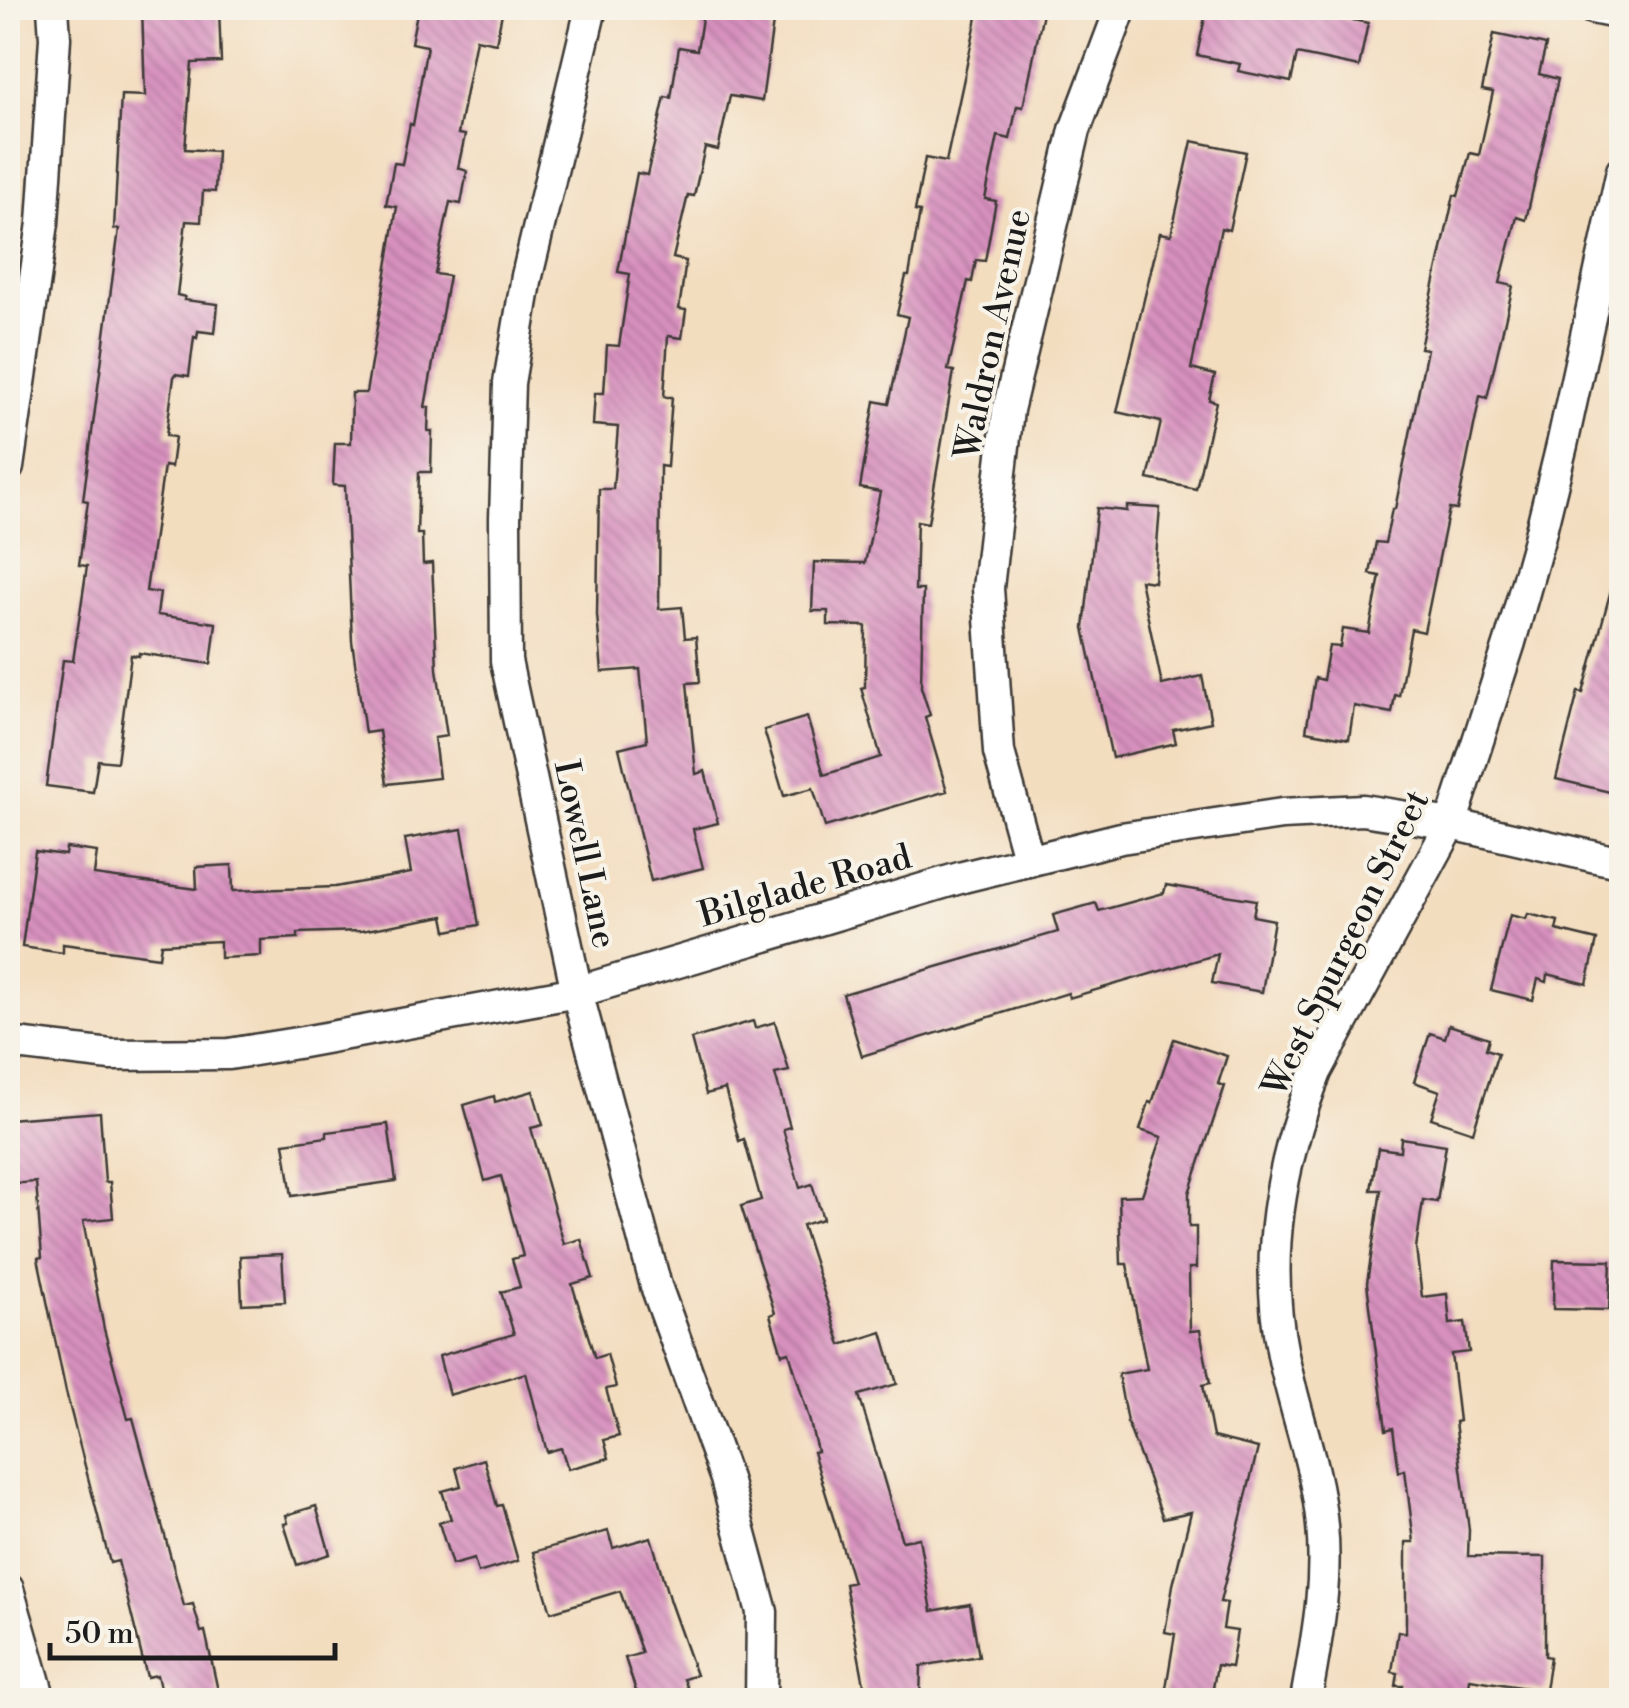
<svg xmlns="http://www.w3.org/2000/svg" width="1629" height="1708" font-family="'Libre Bodoni',serif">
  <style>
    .building { fill: url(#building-back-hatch) }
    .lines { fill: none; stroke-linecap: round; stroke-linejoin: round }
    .minor-casing { stroke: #3c3934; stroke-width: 35 }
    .minor { stroke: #fff; stroke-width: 30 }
    .labels { text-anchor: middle; stroke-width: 8; stroke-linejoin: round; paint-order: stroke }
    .street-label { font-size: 35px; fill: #1c1c1c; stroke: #f7f3e8 }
  </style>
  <defs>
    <pattern id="building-back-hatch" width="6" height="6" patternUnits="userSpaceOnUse" patternTransform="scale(2.5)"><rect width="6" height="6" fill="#d891bf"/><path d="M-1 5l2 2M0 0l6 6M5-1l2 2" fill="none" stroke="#ae769a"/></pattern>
  </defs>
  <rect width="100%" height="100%" fill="#f7f3e8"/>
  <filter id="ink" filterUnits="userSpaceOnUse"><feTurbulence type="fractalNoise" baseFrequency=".01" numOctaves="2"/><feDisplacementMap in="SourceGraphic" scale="20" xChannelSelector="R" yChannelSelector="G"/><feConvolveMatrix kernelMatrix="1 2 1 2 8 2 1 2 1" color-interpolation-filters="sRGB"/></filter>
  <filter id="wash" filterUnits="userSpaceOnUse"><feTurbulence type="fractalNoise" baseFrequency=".0048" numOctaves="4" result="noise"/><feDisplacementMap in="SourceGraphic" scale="40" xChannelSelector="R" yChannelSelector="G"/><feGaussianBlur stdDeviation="2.25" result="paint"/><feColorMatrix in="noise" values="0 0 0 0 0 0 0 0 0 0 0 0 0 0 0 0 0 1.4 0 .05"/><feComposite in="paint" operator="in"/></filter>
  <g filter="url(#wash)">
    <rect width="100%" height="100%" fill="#f3ddbf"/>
    <g id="blocks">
      <g class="building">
        <path d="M142,8H219L221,62L192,63L185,149L217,151L215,192L203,191L201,222L186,221L177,295L185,297L184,300L218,304L215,333L198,331L197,338L194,337L189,376L176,374L174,377L166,436L175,437L171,467L164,466L146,591L160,593L157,615L216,623L211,664L139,653V656L131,655L117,762L98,760L93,792L46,786L63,660L73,661L87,566L79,565L88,501L83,500L119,229H114L121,95L145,96Z"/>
        <path d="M418,8H503L496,43L476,39L458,134L465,135L458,168L467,171L461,204L450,202L435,274L449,276L425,407H429L428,431H432L431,472H419L417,534H422L423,564L432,563L437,669L447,736L434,738L439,778L387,784L379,731L365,733L352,641L345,486L333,485L335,443H351L352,393H366L397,207L386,205L394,163L402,164L410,124L413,125L427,46L411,43Z"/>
        <path d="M717,8H775L762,101L730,96L718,150L705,147L694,196L688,195L673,258L686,261L679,309L686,310L682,338L668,336L664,397H672L667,467L660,466L659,609L682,607L685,638L696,637L700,682L687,683L696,774L705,771L718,823L693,829L703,868L651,881L619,748L647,741L640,669L602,672L597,615L599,489H613L618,427L593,425L595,393H604L607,345L619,346L630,274L618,272L637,173L647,175L665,97L671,98L679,47L697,50L703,12L716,14Z"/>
        <path d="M979,8H1044L1023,107L1017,106L1010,139L998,136L985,199L996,201L985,261L976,260L972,282L968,281L948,370L954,371L928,523L917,521L915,590H923L921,687L930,715L925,717L947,791L825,827L813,788L784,796L764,730L807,717L824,775L881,757L861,688L865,687L866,626L828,625V611H812L814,562L865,563L880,492L860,488L875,401L889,404L908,317L897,314L906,276H909L920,212L915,211L925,158L946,162Z"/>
        <path d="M1207,8H1294L1368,23L1359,67L1297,54L1291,82L1238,71L1240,64L1197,55Z"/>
        <path d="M1494,34L1546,45L1539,74L1558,79L1526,220L1517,217L1500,283L1513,286L1487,398L1480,396L1457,510L1449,509L1424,632L1411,629L1399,696L1395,695L1392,713L1354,706L1349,739L1306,731L1315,678L1323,680L1329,646L1340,647L1343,629L1369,633L1380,576L1370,574L1376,542L1385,543L1392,509H1395L1427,349L1420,348L1454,195L1458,196L1470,153L1479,155L1493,92L1482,90Z"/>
        <path d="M1192,141L1246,152L1229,230L1221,228L1191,369L1215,375L1209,400L1216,402L1196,489L1148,479L1161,422L1117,412L1160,233L1171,235Z"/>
        <path d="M1127,506L1160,508L1154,582L1140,580L1162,685L1202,676L1211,722L1173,730L1176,743L1112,758L1084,628L1097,508L1127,511Z"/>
        <path d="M1612,586L1622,587V795L1556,779L1578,692L1583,693Z"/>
        <path d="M462,829L479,925L447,931L444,916L361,931L298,933V938L261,940V956L220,958V941L161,944L159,957L63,944V953L22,947L35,851L65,855L66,848L97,852L94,875L197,889L196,867L232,865L233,891L335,887L411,873L405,839Z"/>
        <path d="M1166,885L1256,900L1253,916L1274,920L1262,992L1212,983L1218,954L1069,998L1068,993L862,1056L843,994L1058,932L1053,915L1096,903L1099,911L1164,893Z"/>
        <path d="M1528,914L1558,921L1556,930L1597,940L1587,984L1548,974L1547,982L1538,979L1533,1000L1491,990L1510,915L1526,919Z"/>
        <path d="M753,1021L755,1028L775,1022L789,1071L775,1074L790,1127L783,1129L800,1188L812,1184L823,1219L802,1225L841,1345L882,1332L897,1384L859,1395L902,1541L919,1538L932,1611L970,1604L979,1656L921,1666L920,1700H867L845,1584L853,1582L813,1452L817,1451L810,1422L789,1352L782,1354L770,1315L775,1313L741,1206L761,1200L744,1139L739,1141L725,1089L706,1094L691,1039Z"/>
        <path d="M1449,1025L1489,1038L1486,1049L1498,1053L1473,1132L1431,1118L1440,1091L1414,1082L1430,1033L1445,1038Z"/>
        <path d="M1174,1039L1227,1056L1218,1084L1225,1086L1189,1193V1227H1196V1268H1189L1190,1331L1200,1330L1210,1383L1203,1385L1213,1437L1258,1448L1220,1602L1227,1603L1223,1629L1237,1631L1231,1667L1217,1665L1211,1700H1164L1175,1634L1165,1632L1173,1585L1191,1512L1163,1518L1127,1422L1118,1374L1147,1369L1127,1264H1121L1119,1196L1142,1195L1162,1137L1140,1130L1149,1102L1152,1103Z"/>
        <path d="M533,1091L543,1125L531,1128L564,1244L581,1239L593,1278L572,1284L595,1358L607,1354L616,1387L606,1389L619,1436L604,1440L609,1458L568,1469L561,1448L547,1452L526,1373L449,1395L439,1356L514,1334L501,1292L520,1287L512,1259L523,1256L501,1176L485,1181L464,1105L494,1096L495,1102Z"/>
        <path d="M100,1112L105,1182H110L113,1218L83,1221L104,1329L128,1419L133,1418L184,1606L193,1604L201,1632L205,1631L220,1700H174L171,1690L161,1692L157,1675L147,1677L118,1561L110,1563L66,1392L38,1258L42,1257L36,1182L8,1184V1119Z"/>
        <path d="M388,1124L396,1181L292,1196L284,1143L327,1137V1132Z"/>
        <path d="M1401,1138L1446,1145L1437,1202L1423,1200L1416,1248L1422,1297L1447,1294L1450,1324L1465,1322L1469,1352L1451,1354L1459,1421L1455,1422L1469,1530L1468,1556L1545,1557V1656L1550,1657L1545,1691L1470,1679L1467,1700H1401L1403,1686H1396L1398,1673L1392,1672L1398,1631L1406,1633V1542H1414L1405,1470L1399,1472L1393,1428L1386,1430L1367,1283L1381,1190H1371L1378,1148L1400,1151Z"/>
        <path d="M282,1254L285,1302L242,1304L240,1256Z"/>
        <path d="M1554,1260L1611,1261L1609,1310L1553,1309Z"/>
        <path d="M484,1459L497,1506L502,1505L518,1561L478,1573L474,1559L452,1565L439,1523L451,1519L442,1491L461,1486L456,1468Z"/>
        <path d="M316,1506L330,1554L297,1565L284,1524L288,1523L286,1515Z"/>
        <path d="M608,1531L613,1548L651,1537L670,1602L696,1675L684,1679L692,1700H639L625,1658L642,1653L620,1591L551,1612L533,1552Z"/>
      </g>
    </g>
  </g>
  <g filter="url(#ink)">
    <use href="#blocks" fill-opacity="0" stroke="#3c3934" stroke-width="2.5"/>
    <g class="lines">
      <defs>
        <g id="minor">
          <path d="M591,8L527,276L509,383L505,519L506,661L577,992L656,1286L726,1479L762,1612L761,1700"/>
          <path d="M1592,8L1622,14"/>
          <path d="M8,467L43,223L55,38L53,8"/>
          <path d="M1029,861L999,752L988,588L1008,410L1075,130L1121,8"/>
          <path d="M8,1043L111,1055L229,1054L303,1042L577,992L963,877L1121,838L1282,814L1363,810L1451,824L1622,863"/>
          <path d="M8,1589L40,1700"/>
          <path d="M1306,1700C1316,1642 1328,1585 1322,1526C1317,1468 1295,1413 1283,1355C1263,1258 1280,1164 1316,1072L1451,824L1510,642L1538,543L1562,445L1622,171"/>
        </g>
      </defs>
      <use href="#minor" class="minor-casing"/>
      <use href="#minor" class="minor"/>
    </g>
  </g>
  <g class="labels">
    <g class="street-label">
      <text transform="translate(992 334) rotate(-78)" y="12">Waldron Avenue</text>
      <text transform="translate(586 854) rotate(78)" y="12">Lowell Lane</text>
      <text transform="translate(805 885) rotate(-16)" y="12">Bilglade Road</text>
      <text transform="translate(1345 943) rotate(-64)" y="12">West Spurgeon Street</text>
    </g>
  </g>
  <rect width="1629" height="1708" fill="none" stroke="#f7f3e8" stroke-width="40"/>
  <path d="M50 1643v15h285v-15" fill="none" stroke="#1c1c1c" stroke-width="5"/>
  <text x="65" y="1643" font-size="30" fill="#1c1c1c" stroke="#f7f3e8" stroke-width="8" paint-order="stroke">50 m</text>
</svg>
